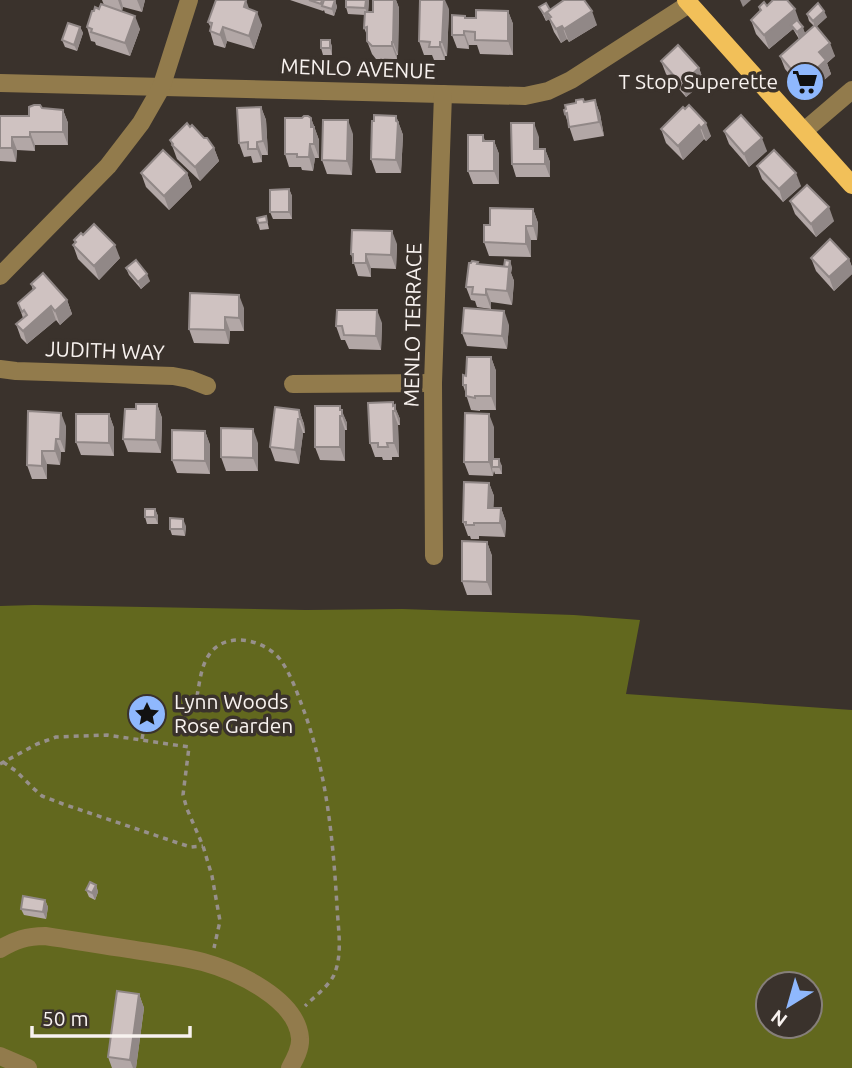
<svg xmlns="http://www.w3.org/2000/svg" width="852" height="1068" font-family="Ubuntu,sans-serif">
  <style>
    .forest { fill: #62681e; fill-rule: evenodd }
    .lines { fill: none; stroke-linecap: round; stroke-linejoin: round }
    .path { stroke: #97908b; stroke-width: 3.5; stroke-dasharray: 5 5; stroke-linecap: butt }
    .minor { stroke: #927b4c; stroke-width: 18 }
    .major { stroke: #f2c059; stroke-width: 18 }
    .wall { fill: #b2a7a6 }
    .shaded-wall { fill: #918887 }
    .building { fill: #cfc2c1; stroke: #918887; stroke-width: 2 }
    .labels { text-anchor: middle; stroke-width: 7; stroke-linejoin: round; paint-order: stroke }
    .street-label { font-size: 21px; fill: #f8f2ef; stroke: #3a322c }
    .poi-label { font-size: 21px; fill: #f8f2ef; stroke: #3a322c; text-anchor: end }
  </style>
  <rect width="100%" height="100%" fill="#3a322c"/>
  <path class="forest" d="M34,605L306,610L402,609L574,615L640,620L626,694L852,710V1068H0V606ZM768,984H810V1026H768Z"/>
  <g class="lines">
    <g class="path">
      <path d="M197,696C200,681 201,663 212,651C231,630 269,642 282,662C292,677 298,695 304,711C327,774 333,840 337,906C338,928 343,954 334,975C328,987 314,997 305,1006"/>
      <circle cx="146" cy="714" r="9"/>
      <path d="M142,739L145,723"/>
      <path d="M3,762L16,771L33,788L42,796L63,804L181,844L191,847L203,846"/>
      <path d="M0,764L37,744L56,737L107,735L189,747L183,795L187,809L203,846L212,876L220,921L214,948"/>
    </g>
    <g class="minor">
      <path d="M0,83L525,96L548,91L571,80L689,4"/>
      <path d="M804,131L852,90"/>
      <path d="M0,276L108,166L141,123L161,88L189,0"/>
      <path d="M0,369L16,371L173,376L189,379L207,386"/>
      <path d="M293,384L433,383"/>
      <path d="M434,556L433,383L443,94"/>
      <path d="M0,949C15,940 27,936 45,936C73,940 101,945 129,949C154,953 179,956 203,962C236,971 297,999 300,1038C301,1048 295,1059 290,1068"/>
      <path d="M0,1056L28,1068"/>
    </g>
    <path class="major" d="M686,0L852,185"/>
  </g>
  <g class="wall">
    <path d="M102,0H145L142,12L123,7L122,11L140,29L130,56L96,45L95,42L91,41L87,27L94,11L104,5Z"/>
    <path d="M290,0H335L337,7L334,16L325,13L324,10L323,11Z"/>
    <path d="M369,0L368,12H373V0H396L399,8L398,55H397V59H376L372,54L367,41V35L364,28L365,15L348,14L346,7Z"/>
    <path d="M767,6L800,23L805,33L814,26L809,21L807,14L827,17L816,27L835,56L827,63L831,74L807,95L785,69L780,56L799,39L793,29L769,49L756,34L751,20L760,11L759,7Z"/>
    <path d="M539,7L550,9L597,25L569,42L567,39L561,43L554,32L549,19L546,21Z"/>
    <path d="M250,9L262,25L254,49L227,41L225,48L214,45L210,31L211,28L208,22Z"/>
    <path d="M449,9L447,56H445V60H434L432,55H424L419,41Z"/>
    <path d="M508,11L513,24V55L480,54L477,45H469V49L457,48L452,35L465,18H476Z"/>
    <path d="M80,27L83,33L77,51L65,47L62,40Z"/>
    <path d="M330,40L332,47V55H323L321,48Z"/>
    <path d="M661,61L699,68L704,82L686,97L666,74Z"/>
    <path d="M595,100L600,114L604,136L574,141L565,114L584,102Z"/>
    <path d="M261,107L266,120L268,155H262V162L253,163L251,156L244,157L239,143Z"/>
    <path d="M42,108L63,110L68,123V145H35V151L17,150L16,162L0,161V116H29Z"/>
    <path d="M685,109L711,136L706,141L704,139L683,160L666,143L661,129Z"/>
    <path d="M396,116L403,135L401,173H376L371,159Z"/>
    <path d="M311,118L319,140V158H315L313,171L302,170L301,167H289L285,154Z"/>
    <path d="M724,131L767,151L749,167L729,144Z"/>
    <path d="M353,134L352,175L327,174L322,160Z"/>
    <path d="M483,135L485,141H494L499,154V184H473L468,171Z"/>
    <path d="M539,137V149H545L550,162V177H516L512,164Z"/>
    <path d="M170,140L214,148L219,161L200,181L177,159Z"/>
    <path d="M757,166L801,186L783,202L762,179Z"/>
    <path d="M141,173H187L192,187L169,210L146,187Z"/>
    <path d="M289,189L292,196V219H273L270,212Z"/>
    <path d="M790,201L834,221L816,237L795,214Z"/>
    <path d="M533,209L538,223L537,240H531V257L489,256L484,242L490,225Z"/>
    <path d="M266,216L269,229L260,230L258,223Z"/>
    <path d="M83,235L120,258L99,280L78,259L73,245L75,243L74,240Z"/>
    <path d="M397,244L396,269L371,268V277L358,276L351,254Z"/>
    <path d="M811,258L849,259L852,267V274L834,291L816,271Z"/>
    <path d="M478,264L512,267L511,273L514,281L512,305L491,302V309L477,307L475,301L471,300L466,287Z"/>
    <path d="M126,268L150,281L141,289L129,275Z"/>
    <path d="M31,284L67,300L72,314L60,325L56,320L27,344L21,338L16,324L23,318L18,303L33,290Z"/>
    <path d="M244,308V331H230L229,344L194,343L189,329Z"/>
    <path d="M382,323L381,350L349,349L345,340H341L336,326Z"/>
    <path d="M509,325L507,349L467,346L462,333Z"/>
    <path d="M491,357L496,371V410H480V411L471,410L463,385L466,376Z"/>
    <path d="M157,404L162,418L161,453L128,452L123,439L136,409Z"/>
    <path d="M394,405L400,419V425H398L399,457H392V460H383L382,457H375L370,443Z"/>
    <path d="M299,410L304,424L305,433H303L299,464L275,461L270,447Z"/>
    <path d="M341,410L347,423V430H345V461L320,460L315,447Z"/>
    <path d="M109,414L114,428V456L81,455L76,442Z"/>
    <path d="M66,426L65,452H61L60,465L47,464V479H32L27,465Z"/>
    <path d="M494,427V459L502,466V474H495L494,471L493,476L469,475L464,462Z"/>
    <path d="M205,431L210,445V474L177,473L172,460Z"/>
    <path d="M258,443V471H226L221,457Z"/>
    <path d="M489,483L494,496L493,508H501L506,522L505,537L479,536V539H471L470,536H468L463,522Z"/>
    <path d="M155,509L158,516V524H147L145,517Z"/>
    <path d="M186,526L185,536L172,535L170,529Z"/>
    <path d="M487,542L492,556V595H467L462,581Z"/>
    <path d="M96,885L98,892L95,900L89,897L86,890Z"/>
    <path d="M45,900L48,907L46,919L24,915L21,909Z"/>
    <path d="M139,994L144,1008L136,1068H112L108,1057Z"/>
  </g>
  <g class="shaded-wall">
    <path d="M118,0H121L123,7L122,11Z"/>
    <path d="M137,0H145L142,12Z"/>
    <path d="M246,0L251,14L244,7Z"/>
    <path d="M335,0L337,7L334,16L332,9Z"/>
    <path d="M366,0H369L368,15L365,8Z"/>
    <path d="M394,0H396L399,8L398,55L393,42Z"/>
    <path d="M444,0H445L449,9L447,56L442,42Z"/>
    <path d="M740,0H751L743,7Z"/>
    <path d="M795,9L800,23L794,28L791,25L793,29L769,49L764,35Z"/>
    <path d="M550,10L547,12L550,19L546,21L544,14Z"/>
    <path d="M508,11L513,24V55L508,41Z"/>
    <path d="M592,11L597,25L569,42L564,29Z"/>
    <path d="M824,11L827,17L815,28L813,21Z"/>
    <path d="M257,12L262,25L254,49L249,36Z"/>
    <path d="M135,16L140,29L130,56L125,43Z"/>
    <path d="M562,26L567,39L561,43L556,29Z"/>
    <path d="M80,27L83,33L77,51L74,45Z"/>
    <path d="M223,27L227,41L225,48L220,35Z"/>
    <path d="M803,27L805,34L799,39L797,32Z"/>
    <path d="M464,31L469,45V49L464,35Z"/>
    <path d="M330,40L332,47V55L330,48Z"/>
    <path d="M392,42L397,55V59L392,46Z"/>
    <path d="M440,42L445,56V60L440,47Z"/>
    <path d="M830,43L835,56L827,63L831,74L807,95L802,82L819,52Z"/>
    <path d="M699,68L704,82L686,97L681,84Z"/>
    <path d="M595,100L600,114L604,136L599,122Z"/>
    <path d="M261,107L266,120L268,155L263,141Z"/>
    <path d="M63,110L68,123V145L63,132Z"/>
    <path d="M396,116L403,135L401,173L396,160Z"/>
    <path d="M311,118L319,140V158L314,144L311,127Z"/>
    <path d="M348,120L353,134L352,175L347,161Z"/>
    <path d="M534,123L539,137V162L534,149Z"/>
    <path d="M706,123L711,136L706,141L701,128Z"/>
    <path d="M699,125L704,139L683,160L678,146Z"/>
    <path d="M30,132L35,145V151L30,137Z"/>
    <path d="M12,137L17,150L16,162L12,148Z"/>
    <path d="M762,138L767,151L749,167L744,154Z"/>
    <path d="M494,141L499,154V184L494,171Z"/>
    <path d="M257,142L262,155V162L257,149Z"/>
    <path d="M310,144L315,158L313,171L309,157Z"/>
    <path d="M214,148L219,161L200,181L195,167Z"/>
    <path d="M545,149L550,162V177L545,164Z"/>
    <path d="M187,173L192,187L169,210L164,196Z"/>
    <path d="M796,173L801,186L783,202L779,189Z"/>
    <path d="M289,189L292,196V219L289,212Z"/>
    <path d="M829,207L834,221L816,237L811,224Z"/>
    <path d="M533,209L538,223L537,240L533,226Z"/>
    <path d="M526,226L531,240V257L526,244Z"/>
    <path d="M392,231L397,244L396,269L391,255Z"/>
    <path d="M115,245L120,258L99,280L94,266Z"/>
    <path d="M366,254L371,268V277L366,263Z"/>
    <path d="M849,259L852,267V274L834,291L829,277Z"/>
    <path d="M510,261L512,267L511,273L514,281L512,305L507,291Z"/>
    <path d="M147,274L150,281L141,289L138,282Z"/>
    <path d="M486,289L491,302V309L486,295Z"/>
    <path d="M239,295L244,308V331L239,318Z"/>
    <path d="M67,300L72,314L60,325L55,311Z"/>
    <path d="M51,306L56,320L27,344L23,331Z"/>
    <path d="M377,310L382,323L381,350L376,336Z"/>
    <path d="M504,310L509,325L507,349L502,336Z"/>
    <path d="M225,317L230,331L229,344L225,330Z"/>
    <path d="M491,357L496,371V410L491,396Z"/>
    <path d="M393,402L400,419V425L393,406Z"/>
    <path d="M157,404L162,418L161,453L156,440Z"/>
    <path d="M340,406L347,423V430L340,410Z"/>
    <path d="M299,410L304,424L305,433L300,419Z"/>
    <path d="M393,411L398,425L399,457L394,443Z"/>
    <path d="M61,413L66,426L65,452L60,439Z"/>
    <path d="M109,414L114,428V456L109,443Z"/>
    <path d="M489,414L494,427V467H492L493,476L489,462Z"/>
    <path d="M340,416L345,430V461L340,447Z"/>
    <path d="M298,419L303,433L299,464L295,450Z"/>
    <path d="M253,429L258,443V471L253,458Z"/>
    <path d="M205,431L210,445V474L205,461Z"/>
    <path d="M56,439L61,452L60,465L55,451Z"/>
    <path d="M42,451L47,464V479L42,466Z"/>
    <path d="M499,459L502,466V474L499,467Z"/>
    <path d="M489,483L494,496L493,521L488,508Z"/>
    <path d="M501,508L506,522L505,537L500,523Z"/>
    <path d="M155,509L158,516V524L155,517Z"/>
    <path d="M183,519L186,526L185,536L183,529Z"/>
    <path d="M487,542L492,556V595L487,582Z"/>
    <path d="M96,885L98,892L95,900L92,893Z"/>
    <path d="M45,900L48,907L46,919L43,912Z"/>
    <path d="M139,994L144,1008L136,1068H133L130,1060Z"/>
  </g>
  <g class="building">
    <path d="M216,0H246L244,7L257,12L249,36L223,27L220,35L210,31L212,23L208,22Z"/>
    <path d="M309,0H322L321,4Z"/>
    <path d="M324,0H335L332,9L322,6Z"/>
    <path d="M346,0H366L365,8L346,7Z"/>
    <path d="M373,0H394L393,42H392V46H372L367,41V27L364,28L365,12H373Z"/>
    <path d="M420,0H444L442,42H440V47H429L430,42L419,41Z"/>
    <path d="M564,0H584L592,11L564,29L562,26L556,29L549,18L551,17L547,12Z"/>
    <path d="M773,0H787L795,9L764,35L751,20L761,10L759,7L764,2L767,6Z"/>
    <path d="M546,3L550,10L544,14L539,7Z"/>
    <path d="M818,3L824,11L813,21L807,14Z"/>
    <path d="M101,4L135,16L125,43L91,32L92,29L87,27L92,11H94L95,7L99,9Z"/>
    <path d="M476,10L508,11V41L475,40V32L464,31V35H452V15L465,16V18H476Z"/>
    <path d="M797,20L803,27L797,32L791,25Z"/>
    <path d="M68,23L80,27L74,45L62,40Z"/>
    <path d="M815,25L830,43L819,52L826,60L802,82L780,56Z"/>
    <rect x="321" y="40" width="9" height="8"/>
    <path d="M678,45L699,68L681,84L661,61Z"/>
    <path d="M583,99L584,102L595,100L599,122L569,127L567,113L565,114L564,110L566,109L565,105L576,103V100Z"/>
    <path d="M34,105H40L42,108L63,110V132H30V137H12V148H0V116H29V107Z"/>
    <path d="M689,105L706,123L701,128L699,125L678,146L661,129L683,107L685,109Z"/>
    <path d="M261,107L263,141L257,142V149H248V142L239,143L237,108Z"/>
    <path d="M374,115L396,116V121L398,122L396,160L371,159L372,121H374Z"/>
    <path d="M741,115L762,138L744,154L724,131Z"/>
    <path d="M304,116H308L311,118V127H314V144H310L309,157H297V154H285V118H302Z"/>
    <path d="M323,120H348L347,161L322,160Z"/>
    <path d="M187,123L190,127L192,125L204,138H207L214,148L195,167L172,145L173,144L170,140Z"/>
    <path d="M511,123H534V149H545V164H512Z"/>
    <path d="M468,135H483V141H494V171H468Z"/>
    <path d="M163,150L187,173L164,196L141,173Z"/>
    <path d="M774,150L796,173L779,189L757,166Z"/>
    <path d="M807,185L829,207L811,224L790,201Z"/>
    <path d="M289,189V212H270V190Z"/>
    <path d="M490,208L533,209V226H526V244L484,242V225H490Z"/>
    <path d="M266,216L267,222L258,223L257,218Z"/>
    <path d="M94,224L115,245L94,266L73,245L76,242L74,240L81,233L83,235Z"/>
    <path d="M352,230L392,231L391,255L366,254V263H353V254H351Z"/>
    <path d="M830,239L849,259L829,277L811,258Z"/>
    <path d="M136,260L147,274L138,282L126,268Z"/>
    <path d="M505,260L510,261L509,267H504Z"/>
    <path d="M472,261L478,262L477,264L509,267L507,291L486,289V295L472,294L473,287H466L469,263H471Z"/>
    <path d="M43,273L67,300L55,311L51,306L23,331L16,324L27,315L24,310L22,312L18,303L35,288L31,284Z"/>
    <path d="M190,293L239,295V318L225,317V330L189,329Z"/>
    <path d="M464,308L504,311L502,336L462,333Z"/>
    <path d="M337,310H377L376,336L344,335L342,326H336Z"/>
    <path d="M467,357H491V396H475V398L466,396V385H463V375L466,376Z"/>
    <path d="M393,402V406L395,405V411H393L394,443H387L388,447H378V443H370L368,403Z"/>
    <path d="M136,404H157L156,440L123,439L125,409H136Z"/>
    <path d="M315,406H340V410H342V416H340V447H315Z"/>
    <path d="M275,407L299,410L300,419H298L295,450L270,447Z"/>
    <path d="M28,411L61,413L60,439H56L55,451H42V466L27,465Z"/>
    <path d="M465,413L489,414V462H464Z"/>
    <path d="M76,414H109V443L76,442Z"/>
    <path d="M221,428L253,429V458L221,457Z"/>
    <path d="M172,430L205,431V461L172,460Z"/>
    <rect x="492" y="459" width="7" height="8"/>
    <path d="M464,482L489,483L488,508H501L500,523H474V525H466V522H463Z"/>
    <rect x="145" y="509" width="10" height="8"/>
    <path d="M170,518L183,519V529H170Z"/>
    <path d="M462,541L487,542V582L462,581Z"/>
    <path d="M90,882L96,885L92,893L86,890Z"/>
    <path d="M23,896L45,900L43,912L21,909Z"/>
    <path d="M117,991L139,994L130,1060L108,1057Z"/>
  </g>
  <defs>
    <symbol id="supermarket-disc" viewBox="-11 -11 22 22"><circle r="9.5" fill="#8fb8fd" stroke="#3a322c"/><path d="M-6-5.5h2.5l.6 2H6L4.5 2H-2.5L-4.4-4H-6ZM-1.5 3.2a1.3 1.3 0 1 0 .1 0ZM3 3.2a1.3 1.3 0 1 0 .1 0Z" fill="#111"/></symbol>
    <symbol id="sight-disc" viewBox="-11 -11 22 22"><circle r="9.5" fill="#8fb8fd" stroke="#3a322c"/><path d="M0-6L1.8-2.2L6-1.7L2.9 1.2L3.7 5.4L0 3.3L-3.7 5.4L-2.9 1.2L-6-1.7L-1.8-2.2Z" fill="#111"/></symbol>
  </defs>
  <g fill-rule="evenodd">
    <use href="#supermarket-disc" x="783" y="60" width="44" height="44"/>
    <use href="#sight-disc" x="125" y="692" width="44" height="44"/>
  </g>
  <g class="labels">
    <g class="street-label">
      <text transform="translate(358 69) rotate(2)" y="7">MENLO AVENUE</text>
      <text transform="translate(413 325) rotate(-89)" y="7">MENLO TERRACE</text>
      <text transform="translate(105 351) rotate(2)" y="7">JUDITH WAY</text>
    </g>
    <g class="poi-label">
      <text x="778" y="89">T Stop Superette</text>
      <text x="174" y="709" text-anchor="start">Lynn Woods<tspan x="174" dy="24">Rose Garden</tspan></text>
    </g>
  </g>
  <g transform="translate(789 1005) rotate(217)"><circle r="33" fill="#3a322c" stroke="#867f7a" stroke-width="2"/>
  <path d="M0-5L12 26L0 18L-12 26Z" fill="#8fb8fd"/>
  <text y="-10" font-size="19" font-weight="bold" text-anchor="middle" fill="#f8f2ef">N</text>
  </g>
  <path d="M32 1026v10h158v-10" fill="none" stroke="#f8f2ef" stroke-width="3.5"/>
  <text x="42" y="1026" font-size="21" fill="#f8f2ef" stroke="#3a322c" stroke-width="5" paint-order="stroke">50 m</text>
</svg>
